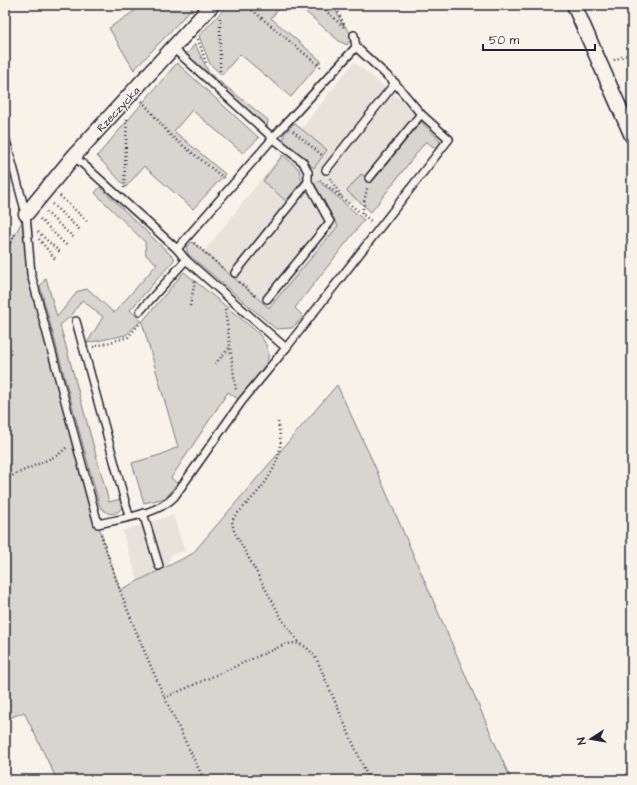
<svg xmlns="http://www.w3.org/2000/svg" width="637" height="785" font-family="'Architects Daughter',sans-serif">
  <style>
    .built { fill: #e7e3db }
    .green { fill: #d8d5cf; stroke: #7d7c85 }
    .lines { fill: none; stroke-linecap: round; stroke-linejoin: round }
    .service-casing { stroke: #22223b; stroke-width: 10 }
    .minor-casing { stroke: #22223b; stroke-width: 17 }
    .path { stroke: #22223b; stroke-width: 2.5; stroke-dasharray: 1 3; stroke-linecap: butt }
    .service { stroke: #f7f3e8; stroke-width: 7 }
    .minor { stroke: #f7f3e8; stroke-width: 14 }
    .labels { text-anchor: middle; stroke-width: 3; stroke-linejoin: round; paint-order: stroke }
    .street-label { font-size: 11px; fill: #22223b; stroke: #f7f3e8 }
  </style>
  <rect width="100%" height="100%" fill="#f7f3e8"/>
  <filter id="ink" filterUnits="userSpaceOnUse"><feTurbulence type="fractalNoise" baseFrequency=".025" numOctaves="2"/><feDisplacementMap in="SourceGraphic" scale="8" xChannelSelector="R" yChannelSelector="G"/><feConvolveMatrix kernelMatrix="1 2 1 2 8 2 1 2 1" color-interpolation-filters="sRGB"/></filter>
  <g filter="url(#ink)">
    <g class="built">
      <path d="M354,62L424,119L358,201L327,206L338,226L268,309L203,253Z"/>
      <path d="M173,515L185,551L171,555L167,567L138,581L122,531Z"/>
    </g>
    <g class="green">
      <path d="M149,5H195L134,70L109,28L139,8Z"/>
      <path d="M228,5H282L271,18L321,61L291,97L240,54L222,75L210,64L199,36Z"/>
      <path d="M298,5H333L341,21L353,36L347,45L339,41Z"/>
      <path d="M195,44L209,73L268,120L267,128L185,57Z"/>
      <path d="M177,63L259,138L243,153L192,110L174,131L225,174L193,209L144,166L126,187L97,156Z"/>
      <path d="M421,122L440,140V144L436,149L426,141L371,212L347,191L361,174L373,181Z"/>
      <path d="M294,123L327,150L314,168L284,142V135Z"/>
      <path d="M283,155L299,169L302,181L286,201L263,181Z"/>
      <path d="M319,181L364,220L295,308L303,316L302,318L292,328L276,329L188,254L186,247L192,242L269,308L338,226L314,183Z"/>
      <path d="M100,187L175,259L130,310L141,321L126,335L87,343L103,317L82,300L72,315L60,325L109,502L124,498C124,515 107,520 99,504L40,286L46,278L57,317L78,291L88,289L114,313L157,264L146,255L145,242L95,193Z"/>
      <path d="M26,214L31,274L98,524L120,590L192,554L337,385L373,462L511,780H57L24,712L5,720V253Z"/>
      <path d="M184,272L256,331C263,338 270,348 268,359C266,366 244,391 238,399L228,392L171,478L177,483L166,498L144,503L132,463L160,455L178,447L142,322Z"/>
    </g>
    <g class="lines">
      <defs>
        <g id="service">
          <path d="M173,48L274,139L303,162L308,172V182L235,273"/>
          <path d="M5,137L26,214L31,274L98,524C123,518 156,515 174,497L242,401L286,348L449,139L421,114L395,83L356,47"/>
          <path d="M74,156L177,249L186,260L286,348"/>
          <path d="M326,170L395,83"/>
          <path d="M369,178L421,114"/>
          <path d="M177,249L280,130L356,47L354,35"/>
          <path d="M267,299L330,222L308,182"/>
          <path d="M140,311L186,260"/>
          <path d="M76,321L129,516"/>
          <path d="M143,513L159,566"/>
        </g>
        <g id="minor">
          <path d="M574,5L632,136"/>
          <path d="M26,214L74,156L212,5"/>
        </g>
      </defs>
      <use href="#service" class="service-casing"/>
      <use href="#minor" class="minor-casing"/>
      <g class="path">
        <path d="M246,5L323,69"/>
        <path d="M319,5L346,29"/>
        <path d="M335,5L345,27"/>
        <path d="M198,39L206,63"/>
        <path d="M614,60L632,53"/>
        <path d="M220,75V18"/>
        <path d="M142,101L171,136L225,179"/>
        <path d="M293,131L323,156"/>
        <path d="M330,178L341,196"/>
        <path d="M320,180L372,222"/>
        <path d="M124,188L127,119"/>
        <path d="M60,196L87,221"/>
        <path d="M52,204L81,231"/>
        <path d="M46,212L74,238"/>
        <path d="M362,213L367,188"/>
        <path d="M40,219L67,246"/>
        <path d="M38,232L61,253"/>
        <path d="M39,239L56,260"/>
        <path d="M194,243L225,270"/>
        <path d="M5,253L16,232"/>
        <path d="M239,282L257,297"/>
        <path d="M190,306L195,281"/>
        <path d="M225,309L236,391"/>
        <path d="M93,347L128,337L142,321"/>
        <path d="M215,364L230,347"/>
        <path d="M278,422C279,430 281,439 280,447C276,477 253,497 234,517L232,522L234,531L283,621L300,644"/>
        <path d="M5,479L58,455L67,447"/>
        <path d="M101,534C127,619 165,700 204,780"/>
        <path d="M164,698L279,647C298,639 306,644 317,660L369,780"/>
      </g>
      <use href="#service" class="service"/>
      <use href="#minor" class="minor"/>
    </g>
  </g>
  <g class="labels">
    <g class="street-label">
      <text transform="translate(118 109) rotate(-47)" y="4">Rzeczycka</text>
    </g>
  </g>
  <rect width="637" height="785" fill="none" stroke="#f7f3e8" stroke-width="20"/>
  <rect x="10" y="10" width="617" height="765" fill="none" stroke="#22223b" stroke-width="1.5" filter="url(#ink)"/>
  <g transform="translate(591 739) rotate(258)" stroke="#f7f3e8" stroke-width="3" paint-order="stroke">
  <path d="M0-3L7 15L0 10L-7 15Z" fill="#22223b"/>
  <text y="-6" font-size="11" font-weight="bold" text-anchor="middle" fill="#22223b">N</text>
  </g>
  <path d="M483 44v6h112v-6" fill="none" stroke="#22223b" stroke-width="2"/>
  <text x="489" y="44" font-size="12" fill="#22223b" stroke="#f7f3e8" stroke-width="3" paint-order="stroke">50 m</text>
</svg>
